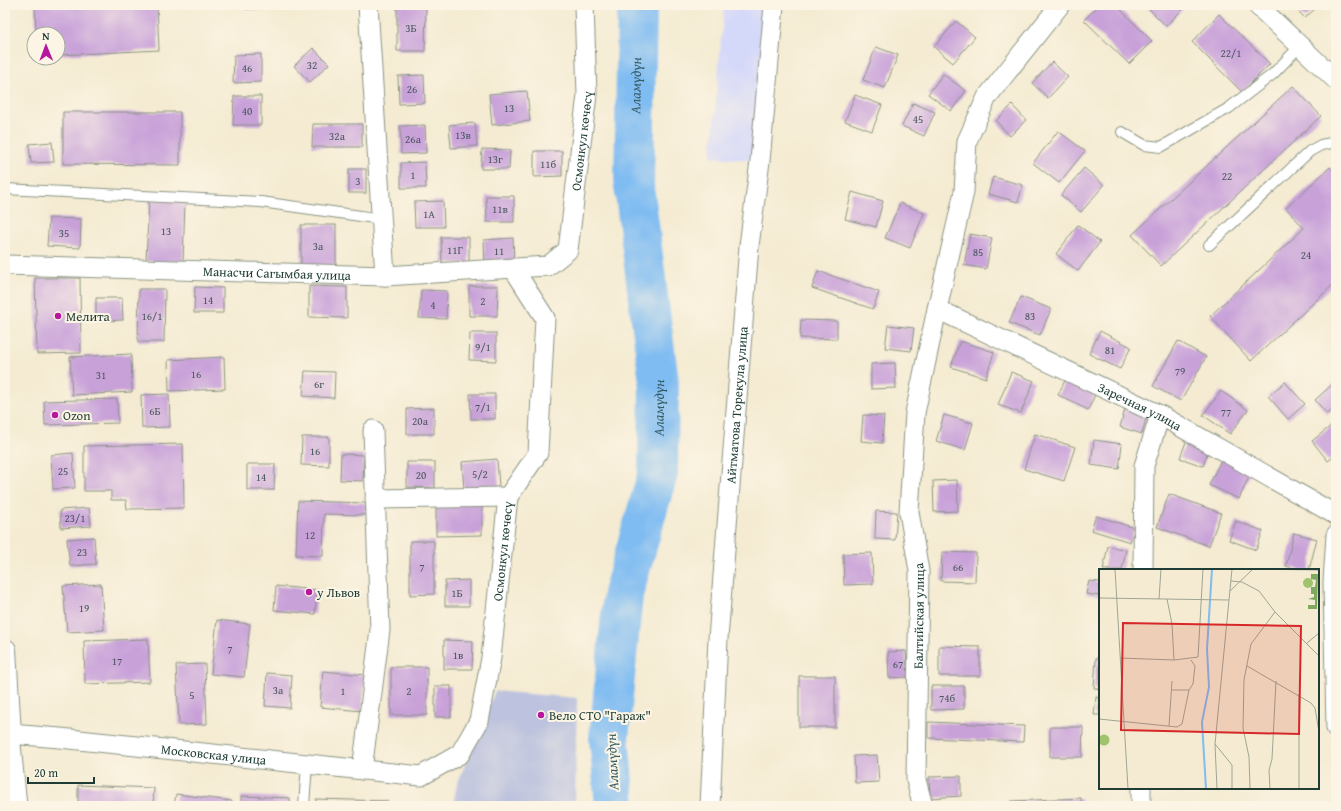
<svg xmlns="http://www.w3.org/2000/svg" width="1341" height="811" font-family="'Gentium Book Plus',serif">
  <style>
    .built { fill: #d4d8f9 }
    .industrial { fill: #bdc3de }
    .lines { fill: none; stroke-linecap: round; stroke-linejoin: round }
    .river { stroke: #7fbcf2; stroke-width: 40 }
    .building { fill: #c8a1d9 }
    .lane-casing { stroke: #8a9483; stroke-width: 12 }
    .street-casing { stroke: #8a9483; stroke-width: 21 }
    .secondary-casing { stroke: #8a9483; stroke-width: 24 }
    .lane { stroke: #fff; stroke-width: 10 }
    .street { stroke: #fff; stroke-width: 19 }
    .secondary { stroke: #fff; stroke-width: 22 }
    .poi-dot { fill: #b5179e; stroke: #fcf5e5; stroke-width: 1.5 }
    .labels { text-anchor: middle; stroke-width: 4; stroke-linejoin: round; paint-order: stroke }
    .number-label { font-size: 11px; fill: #49565d }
    .street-label { font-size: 13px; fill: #1f3d34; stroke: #fcf5e5 }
    .poi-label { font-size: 13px; fill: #1f3d34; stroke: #fcf5e5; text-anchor: start }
    .water-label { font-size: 14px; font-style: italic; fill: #375d64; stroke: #fcf5e5 }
    .inset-river { fill: none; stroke: #7fbcf2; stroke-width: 2 }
    .inset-road { fill: none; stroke: #9fa593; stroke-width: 1 }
    .view { fill: #d62828; fill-opacity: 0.15; stroke: #d62828; stroke-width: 2 }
    .inset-edge { fill: none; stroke: #1f3d34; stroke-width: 2 }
  </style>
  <rect width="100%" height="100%" fill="#fcf5e5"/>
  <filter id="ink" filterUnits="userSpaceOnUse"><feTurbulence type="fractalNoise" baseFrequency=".025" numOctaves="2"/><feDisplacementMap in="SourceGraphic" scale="8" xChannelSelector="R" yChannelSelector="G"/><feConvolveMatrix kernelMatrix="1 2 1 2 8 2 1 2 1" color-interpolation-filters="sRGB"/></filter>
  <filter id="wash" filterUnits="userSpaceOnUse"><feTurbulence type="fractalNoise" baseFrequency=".012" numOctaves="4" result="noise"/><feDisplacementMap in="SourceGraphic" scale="16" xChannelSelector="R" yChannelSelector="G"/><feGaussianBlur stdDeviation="0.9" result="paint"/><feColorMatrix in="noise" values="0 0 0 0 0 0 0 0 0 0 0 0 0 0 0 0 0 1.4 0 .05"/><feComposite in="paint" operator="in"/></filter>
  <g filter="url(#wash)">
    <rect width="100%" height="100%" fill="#f4ebd2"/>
    <path class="built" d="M724,5H774L760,161L711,157Z"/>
    <path class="industrial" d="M495,691L577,698L575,806H453L456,787Z"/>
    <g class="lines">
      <path class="river" id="s1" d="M615,806L609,738L623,594L658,473L659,382L634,186L637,5"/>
    </g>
    <g id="blocks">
      <g class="building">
        <path d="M35,5H157L159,50L58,55V34H36Z"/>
        <path d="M245,5H284V8L245,9Z"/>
        <path d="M397,5H426L425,51H397Z"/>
        <path d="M1099,5H1116L1152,41L1129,64L1084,20Z"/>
        <path d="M1145,5H1187L1166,26Z"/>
        <path d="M1292,5H1319L1305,18Z"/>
        <path d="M1219,14L1270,64L1242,92L1192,42Z"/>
        <path d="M956,21L975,37L953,63L934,47Z"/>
        <path d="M876,47L898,55L885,88L863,80Z"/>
        <path d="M313,48L329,64L310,82L294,66Z"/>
        <path d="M261,54V82L233,83L234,55Z"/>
        <path d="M1052,62L1068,77L1048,98L1032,83Z"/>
        <path d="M943,74L966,91L951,111L928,94Z"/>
        <path d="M424,75L425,103L399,104L398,76Z"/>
        <path d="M1293,86L1321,116L1161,266L1132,235Z"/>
        <path d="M527,91L530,121L492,125L489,94Z"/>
        <path d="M855,95L882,105L872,131L845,121Z"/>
        <path d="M234,96H261V125H233Z"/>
        <path d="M913,103L935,112L924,136L902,126Z"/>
        <path d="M1012,105L1026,120L1010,136L996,121Z"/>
        <path d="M63,112H180V165L63,164Z"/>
        <path d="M475,123L477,146L451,148L449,125Z"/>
        <path d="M313,124H362V147H312Z"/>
        <path d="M425,125L426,153L401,154L400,126Z"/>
        <path d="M1058,131L1085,151L1059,183L1033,163Z"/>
        <path d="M52,142L54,162L31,163L29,144Z"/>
        <path d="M482,149L510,150L509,169H481Z"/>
        <path d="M534,151H562V176L534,177Z"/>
        <path d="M425,162L426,188H401V163Z"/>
        <path d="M1330,167L1336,174V282L1251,361L1210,316L1304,228L1286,208Z"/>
        <path d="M1084,168L1104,185L1081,212L1061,195Z"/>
        <rect x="349" y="169" width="17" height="24"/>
        <path d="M993,177L1023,185L1018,202L988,194Z"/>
        <path d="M852,192L883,201L876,227L845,219Z"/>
        <path d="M486,196H514V222H487Z"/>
        <path d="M149,199L185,201L183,262L146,261Z"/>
        <path d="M443,201L444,227H415L414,202Z"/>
        <path d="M900,203L924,213L910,248L885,238Z"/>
        <path d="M49,218L81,219L80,248L47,246Z"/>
        <rect x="301" y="225" width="35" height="41"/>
        <path d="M1078,225L1100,242L1078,271L1056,254Z"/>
        <path d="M970,234L992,238L986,269L964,265Z"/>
        <path d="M441,237H469V263H442Z"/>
        <path d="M513,238L514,262L485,263L484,240Z"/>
        <path d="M818,271L879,292L873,309L812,288Z"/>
        <path d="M35,278H80L81,353L37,354Z"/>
        <path d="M309,286L347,287V318L309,317Z"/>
        <path d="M469,286H498L497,316H469Z"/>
        <path d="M195,287L223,288V313H194Z"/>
        <path d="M139,289H165L164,342H138Z"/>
        <path d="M421,290L447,291L446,319L419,318Z"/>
        <path d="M1021,297L1051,309L1040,335L1009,323Z"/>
        <path d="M96,298H122L123,320L96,321Z"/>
        <path d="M801,320L837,321V339L800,338Z"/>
        <path d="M888,325L914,328L911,351L885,348Z"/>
        <path d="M1100,331L1131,347L1120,369L1089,354Z"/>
        <path d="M470,333H496V361L469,360Z"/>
        <path d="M960,341L994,352L986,378L951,367Z"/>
        <path d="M1178,341L1206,357L1181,401L1153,386Z"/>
        <path d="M131,354L132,392L72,395L70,357Z"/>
        <path d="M224,357L225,389L169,391L168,360Z"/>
        <path d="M895,363L896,388L871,389V364Z"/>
        <path d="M305,371L335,372L334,398L303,396Z"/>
        <path d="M1011,372L1034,381L1021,413L998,405Z"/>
        <path d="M1068,374L1098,388L1088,410L1058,395Z"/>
        <path d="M1336,381V406L1327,414L1315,400Z"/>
        <path d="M1285,382L1305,404L1288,419L1268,396Z"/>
        <path d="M1221,391L1248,410L1230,434L1203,415Z"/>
        <path d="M169,394L170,427L142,428L141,395Z"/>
        <path d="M470,394H495V419H471Z"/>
        <path d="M117,399L118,423L45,425L44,401Z"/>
        <path d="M1126,405L1148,411L1142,434L1120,427Z"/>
        <path d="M434,408V434H407V409Z"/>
        <path d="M863,415L884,416L882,443L861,441Z"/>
        <path d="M944,415L973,423L965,450L936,441Z"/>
        <path d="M1336,422V455L1328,461L1312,441Z"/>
        <path d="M1035,434L1075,447L1064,481L1024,469Z"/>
        <path d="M302,437H329V466L301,465Z"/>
        <path d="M1187,439L1209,448L1203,466L1180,458Z"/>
        <path d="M1094,440L1122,444L1119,469L1091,465Z"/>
        <path d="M183,444L184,508L127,509L126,500H111V491H84V446Z"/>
        <path d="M73,453L75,488L53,489L51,455Z"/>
        <path d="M341,454L364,455L363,481L340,480Z"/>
        <path d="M1223,456L1252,470L1239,499L1209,485Z"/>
        <path d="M497,459L499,487L464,490L462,462Z"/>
        <path d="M407,462H435V488L407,487Z"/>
        <path d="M247,464H275L274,490H247Z"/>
        <path d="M957,480L958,511L934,512L933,481Z"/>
        <path d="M1169,494L1221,513L1209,546L1157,527Z"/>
        <path d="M298,501L366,503L365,515L324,514L323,556L296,555Z"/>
        <path d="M436,503H482V535L436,536Z"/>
        <path d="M89,508L91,526L61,528L60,510Z"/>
        <path d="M876,511L897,512L895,540L875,539Z"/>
        <path d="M1096,516L1135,528L1130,542L1091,530Z"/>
        <path d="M1236,521L1263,531L1256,550L1229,540Z"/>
        <path d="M1294,533L1317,539L1309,570H1300L1286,566Z"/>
        <path d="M94,537L96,564L70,566L67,539Z"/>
        <path d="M410,541H434V594L410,595Z"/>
        <path d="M1108,546L1126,550L1122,570H1103Z"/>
        <path d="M942,552L976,553L975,582L941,581Z"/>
        <path d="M872,553L873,584L844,585L843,554Z"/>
        <path d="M469,580V606H445V581Z"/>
        <path d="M1089,581L1100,582V596L1086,594Z"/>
        <path d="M101,584L104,630L67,632L63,586Z"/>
        <path d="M276,586L317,590L315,614L274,610Z"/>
        <path d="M217,620L250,624L244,677L211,674Z"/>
        <path d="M148,639L150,682L85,684L84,641Z"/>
        <path d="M444,640L473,641L472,669H444Z"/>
        <path d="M939,646L980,647V676H939Z"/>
        <path d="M906,651L908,677L889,678L888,652Z"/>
        <path d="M1096,658H1100V689L1094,688Z"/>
        <path d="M205,664L207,724L179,725L176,665Z"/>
        <rect x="391" y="667" width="36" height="48"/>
        <path d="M323,671L366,675L362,711L320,707Z"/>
        <path d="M267,673L292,675L290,708L265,706Z"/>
        <rect x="799" y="676" width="36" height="51"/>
        <rect x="435" y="686" width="16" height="31"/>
        <path d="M931,686H964V709L931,710Z"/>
        <path d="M1096,697L1100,698V715H1094Z"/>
        <path d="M928,722L1024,726L1023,742L928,738Z"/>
        <path d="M1050,727H1083L1082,757H1050Z"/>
        <path d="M877,755L879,782L855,783L854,756Z"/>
        <path d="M961,776V796L930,798L929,777Z"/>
        <path d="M78,785L154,788L153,806H78Z"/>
        <path d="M176,794L232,801L231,806H174Z"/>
        <path d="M241,796L290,798V806H241Z"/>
        <path d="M1081,798L1082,806H1011V801Z"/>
        <path d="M316,799L388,801V806H316Z"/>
      </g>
    </g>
  </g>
  <g filter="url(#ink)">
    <use href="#blocks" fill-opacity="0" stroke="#8a9483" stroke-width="1"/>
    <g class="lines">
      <defs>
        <g id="lane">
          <path d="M1122,132L1144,145L1161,147L1229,108L1273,74L1300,46"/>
          <path d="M5,189L261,202L382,219"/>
          <path d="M1209,245L1310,151L1321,145L1336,142"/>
          <path d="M304,806L307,764"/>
        </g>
        <g id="street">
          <path d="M368,5L385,276"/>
          <path d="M1257,5L1336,80"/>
          <path id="s2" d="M5,265L385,276L548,266L568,250L587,95L584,5"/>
          <path id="s3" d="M937,309L1160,415L1336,515"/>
          <path d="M375,499L508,497"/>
          <path d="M1336,535L1333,582L1336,728"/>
          <path d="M1143,570L1144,466L1160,415"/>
          <path d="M362,770L380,630L373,430"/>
          <path id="s4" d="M17,806L10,734L60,738L421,776L460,754L479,721L491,658L508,497L538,453L545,318L513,268"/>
          <path id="s5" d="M710,806L718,639L749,246L760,161L774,5"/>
          <path id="s6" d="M923,806L916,780L919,571L909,512L915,413L937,309L964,192L967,141L987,97L1060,5"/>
          <path d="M1141,806V788"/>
        </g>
        <path id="secondary" d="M5,650L10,734H5"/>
      </defs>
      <use href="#lane" class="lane-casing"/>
      <use href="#street" class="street-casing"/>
      <use href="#secondary" class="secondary-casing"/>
      <use href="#lane" class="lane"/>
      <use href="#street" class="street"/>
      <use href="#secondary" class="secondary"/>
    </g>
  </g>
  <g class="poi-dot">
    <circle cx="58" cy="316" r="4"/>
    <circle cx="55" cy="415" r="4"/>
    <circle cx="309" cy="592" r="4"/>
    <circle cx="541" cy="715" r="4"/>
  </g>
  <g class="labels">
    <g class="number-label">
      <text x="411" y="32">3Б</text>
      <text x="1231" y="57">22/1</text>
      <text x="312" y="69">32</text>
      <text x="247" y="72">46</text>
      <text x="412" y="93">26</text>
      <text x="509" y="112">13</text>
      <text x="247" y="115">40</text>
      <text x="918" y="123">45</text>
      <text x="463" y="139">13в</text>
      <text x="337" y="140">32а</text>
      <text x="413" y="143">26а</text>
      <text x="495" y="163">13г</text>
      <text x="548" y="168">11б</text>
      <text x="413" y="179">1</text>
      <text x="1227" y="180">22</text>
      <text x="358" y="185">3</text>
      <text x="500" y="213">11в</text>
      <text x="429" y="218">1А</text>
      <text x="166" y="235">13</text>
      <text x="64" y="237">35</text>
      <text x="318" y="250">3а</text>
      <text x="455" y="254">11Г</text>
      <text x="499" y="255">11</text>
      <text x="978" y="256">85</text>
      <text x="1306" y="259">24</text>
      <text x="208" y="304">14</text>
      <text x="483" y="305">2</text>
      <text x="433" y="309">4</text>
      <text x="152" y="320">16/1</text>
      <text x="1030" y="320">83</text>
      <text x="483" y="351">9/1</text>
      <text x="1110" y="354">81</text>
      <text x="1180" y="375">79</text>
      <text x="196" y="378">16</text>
      <text x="101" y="379">31</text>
      <text x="319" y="388">6г</text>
      <text x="483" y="411">7/1</text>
      <text x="155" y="415">6Б</text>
      <text x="1226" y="416">77</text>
      <text x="420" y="425">20а</text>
      <text x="315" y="455">16</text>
      <text x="63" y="475">25</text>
      <text x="480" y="478">5/2</text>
      <text x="421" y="479">20</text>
      <text x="261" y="481">14</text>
      <text x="75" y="522">23/1</text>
      <text x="310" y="539">12</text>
      <text x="82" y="556">23</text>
      <text x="422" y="571">7</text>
      <text x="958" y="571">66</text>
      <text x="457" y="597">1Б</text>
      <text x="84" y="612">19</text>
      <text x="230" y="653">7</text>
      <text x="458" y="659">1в</text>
      <text x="117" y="665">17</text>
      <text x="898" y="668">67</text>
      <text x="278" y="694">3а</text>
      <text x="343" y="695">1</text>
      <text x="409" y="695">2</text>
      <text x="192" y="699">5</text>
      <text x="947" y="702">74б</text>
    </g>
    <g class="street-label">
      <text dy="5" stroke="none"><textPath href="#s2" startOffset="679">Осмонкул көчөсү</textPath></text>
      <text dy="5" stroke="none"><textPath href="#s2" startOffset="272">Манасчи Сагымбая улица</textPath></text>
      <text dy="5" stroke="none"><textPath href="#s5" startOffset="402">Айтматова Торекула улица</textPath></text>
      <text dy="5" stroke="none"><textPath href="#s3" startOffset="225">Заречная улица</textPath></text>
      <text dy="5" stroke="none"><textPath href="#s4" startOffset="740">Осмонкул көчөсү</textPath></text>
      <text dy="5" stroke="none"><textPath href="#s6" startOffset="191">Балтийская улица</textPath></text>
      <text dy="5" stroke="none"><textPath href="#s4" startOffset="277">Московская улица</textPath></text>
    </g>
    <g class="poi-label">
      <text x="66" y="321">Мелита</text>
      <text x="63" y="420">Ozon</text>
      <text x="317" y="597">у Львов</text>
      <text x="549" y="720">Вело СТО "Гараж"</text>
    </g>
    <g class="water-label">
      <text dy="5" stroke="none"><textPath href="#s1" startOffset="728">Аламүдүн</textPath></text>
      <text dy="5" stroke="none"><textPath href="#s1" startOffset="404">Аламүдүн</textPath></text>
      <text transform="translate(612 762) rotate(-93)" y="5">Аламүдүн</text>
    </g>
  </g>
  <g transform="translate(1099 569)">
    <rect width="220" height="220" fill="#f4ebd2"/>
    <path d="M204 14a5 5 0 1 1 10 0a5 5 0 1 1-10 0ZM-0.5 171a5.5 5.5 0 1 1 11 0a5.5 5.5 0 1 1-11 0Z" fill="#a0c36d"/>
    <path d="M212,5H219L218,40H209V36H216V31L209,30L215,28V25H212V18H216L217,11L212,10Z" fill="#80a960"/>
    <path class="inset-river" d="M107,220L103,153L110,118L108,80L113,0"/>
    <path class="inset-road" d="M16,0L29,220M133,0L116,175L133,196V220M145,0L220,1M132,12L143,13L160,22L176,43L220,87M131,22L154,0M0,29L130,31M60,30L62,0M68,30L73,55L75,91M208,74L220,64M21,89L75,91L99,88L104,0M148,97L212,134L216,139L220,163M73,121H90M0,150L78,158L83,155L90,121L94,115L96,97L92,91M70,157L73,112M116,175L118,220M151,220L150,188L144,159L145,111L152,75L176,43M171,220L170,201L173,190L177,112M200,220V125"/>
    <path class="view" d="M24,54L202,57L200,165L22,161Z"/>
    <rect width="220" height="220" class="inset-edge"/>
  </g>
  <rect width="1341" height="811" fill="none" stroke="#fcf5e5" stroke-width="20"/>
  <g transform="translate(46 46) rotate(359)"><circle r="19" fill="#fcf5e5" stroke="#a4ab9e"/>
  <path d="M0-3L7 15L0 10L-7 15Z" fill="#b5179e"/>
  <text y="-6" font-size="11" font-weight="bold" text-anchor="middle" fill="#1f3d34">N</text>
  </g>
  <path d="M28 777v6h66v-6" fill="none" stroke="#1f3d34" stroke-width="2"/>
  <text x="34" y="777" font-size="12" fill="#1f3d34" stroke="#fcf5e5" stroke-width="3" paint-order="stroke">20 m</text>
</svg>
